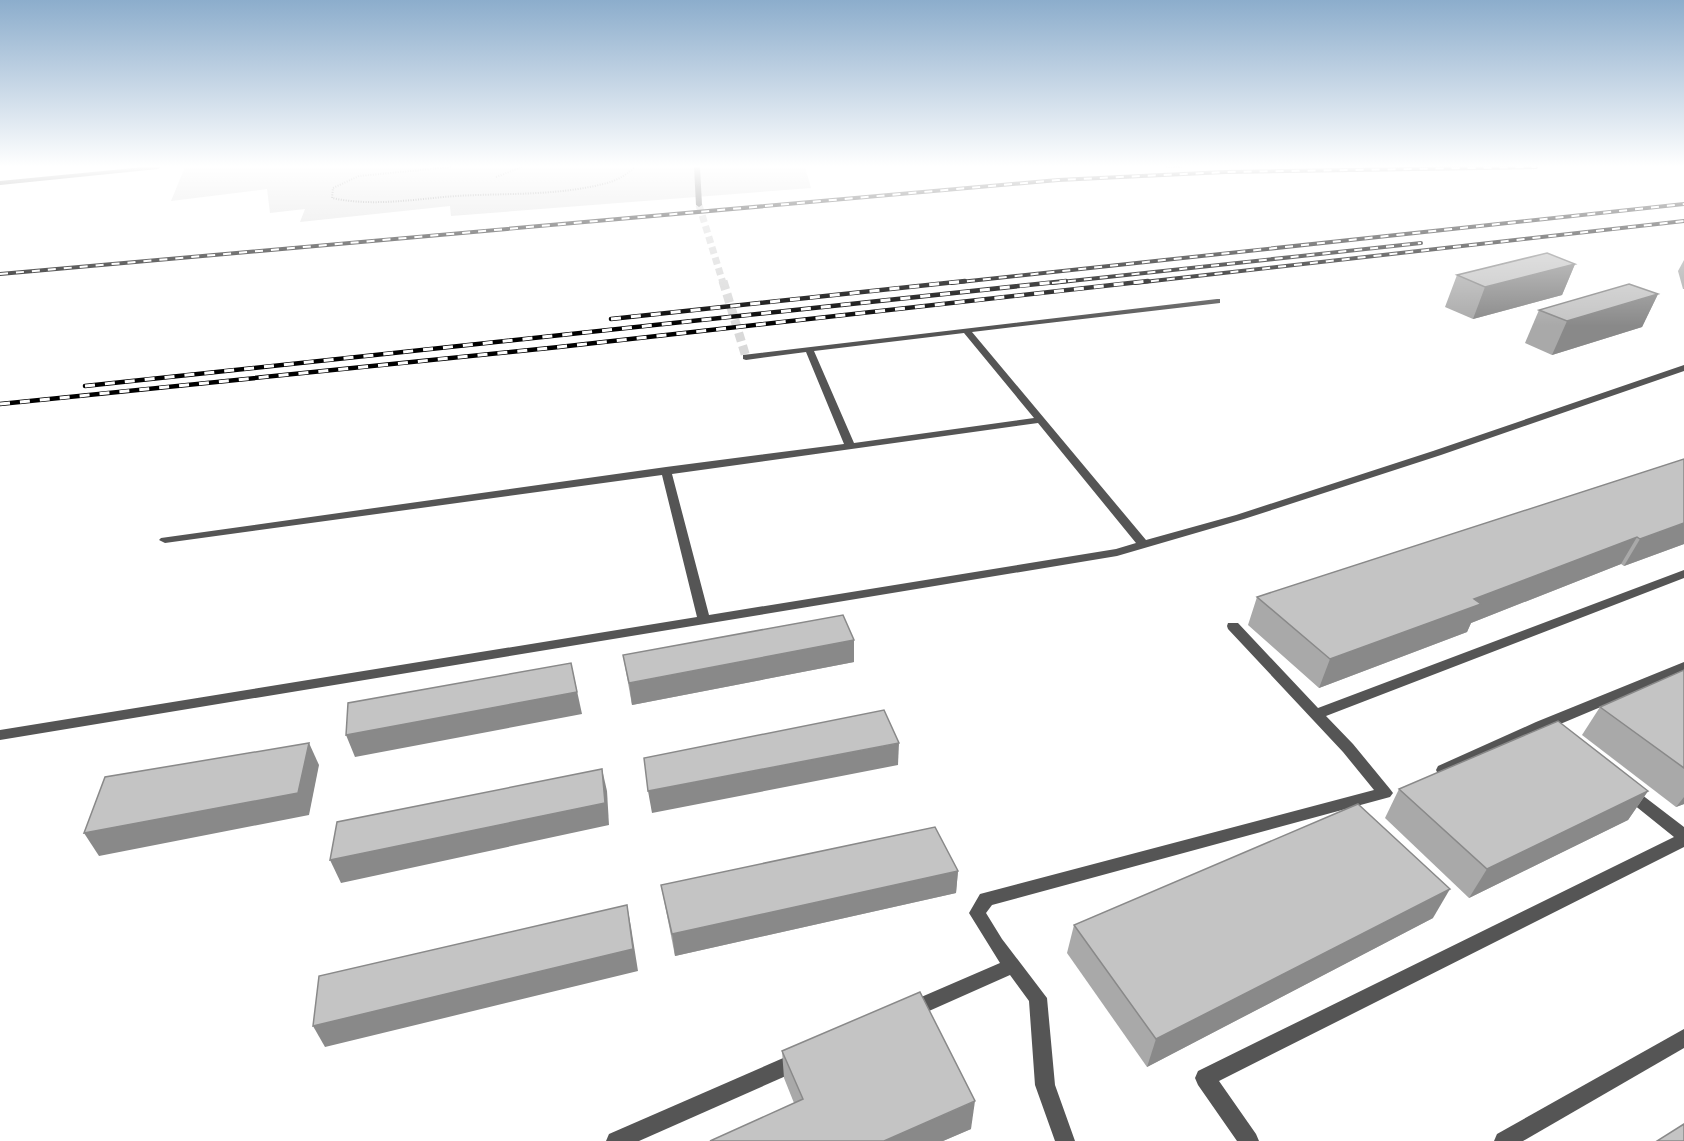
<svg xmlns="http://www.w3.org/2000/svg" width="1684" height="1141" font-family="Signika,sans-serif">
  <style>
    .green { fill: #dcdcdc }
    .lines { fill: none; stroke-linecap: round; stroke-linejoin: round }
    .minor-tunnel-far1 { stroke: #d9d9d9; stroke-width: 7; stroke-dasharray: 7 4; stroke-linecap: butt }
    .minor-tunnel { stroke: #d9d9d9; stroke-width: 9; stroke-dasharray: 9 4.5; stroke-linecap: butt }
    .path { stroke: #777; stroke-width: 2; stroke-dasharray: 1 1.5; stroke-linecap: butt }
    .service { fill: #555; fill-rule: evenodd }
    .minor { fill: #555; fill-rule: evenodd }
    .tertiary { fill: #555; fill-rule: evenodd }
    .rail-far1-casing { stroke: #000; stroke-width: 4 }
    .rail-casing { stroke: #000; stroke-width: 4.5 }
    .rail-far1 { stroke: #fff; stroke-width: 2; stroke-dasharray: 8; stroke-linecap: butt }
    .rail { stroke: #fff; stroke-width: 3; stroke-dasharray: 10; stroke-linecap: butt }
    .wall { fill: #a9a9a9 }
    .shaded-wall { fill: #898989 }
    .building { fill: #c4c4c4; stroke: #898989; stroke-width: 1.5 }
  </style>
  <rect width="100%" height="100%" fill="#fff"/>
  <path class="green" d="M185,167H805L811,188L451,216L450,206L300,222L305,209L270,213L267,189L171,201Z"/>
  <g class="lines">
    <path class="minor-tunnel-far1" d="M699,205L723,283"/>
    <path class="minor-tunnel" d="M723,281L746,357"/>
    <g class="path">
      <path d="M451,167L359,176L333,188L332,198C374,207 414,199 456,196C505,193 555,196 603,184C616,181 625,176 635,167"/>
      <path d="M1166,167H1183"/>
      <path d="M496,177L522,167"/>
    </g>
    <g class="service">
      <path d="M1684,570V578L1326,716L1353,744L1390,789L1393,793L1390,797L992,905L986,913L1002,939L1047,998L1055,1085L1075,1141H1055L1035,1085L1029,1001L1010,975L911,1019L905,1016L902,1010L905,1004L1000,963L969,913L980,894L1374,790L1343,752L1228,629L1227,626L1228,623H1238L1318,708Z"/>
      <path d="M1684,662V672L1546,730L1448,774L1443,776L1438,774L1436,770L1438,766L1536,722Z"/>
      <path d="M1628,786L1633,788L1684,827V847L1219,1081L1256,1134L1259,1141H1237L1198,1085L1195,1078L1198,1071L1674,837L1623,796L1620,792L1623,788Z"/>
      <path d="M1684,1029V1048L1523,1141H1494L1497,1134Z"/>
      <path d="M797,1052L804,1054L807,1061L804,1068L639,1141H606L609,1134Z"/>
    </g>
    <g class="minor">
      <path d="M694,167H700L702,205L699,207L696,205Z"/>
      <path d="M1217,299H1220V303L972,332L1146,540L1236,515L1433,451L1684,365V371L1441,455L1244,519L1117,556L0,740V730L697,617L662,475L165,543L159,540L161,538L666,467L844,444L806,352L746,360L743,359V355ZM964,333L1034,418L854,443L814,351ZM1038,423L1136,543L1116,549L709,615L672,474Z"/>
    </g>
    <path class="tertiary" d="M144,167H161L158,169L0,185V181Z"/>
    <defs>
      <g id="rail-far1">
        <path d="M0,274L1058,180L1225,172L1536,167"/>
        <path d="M951,283L1684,204"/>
        <path d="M1052,283L1421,243"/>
        <path d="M1135,283L1684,221"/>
      </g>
      <g id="rail">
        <path d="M611,319L965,281"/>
        <path d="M85,386L1066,281"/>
        <path d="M0,404L559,347L1148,281"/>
      </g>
    </defs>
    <use href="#rail-far1" class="rail-far1-casing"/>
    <use href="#rail" class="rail-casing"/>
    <use href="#rail-far1" class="rail-far1"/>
    <use href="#rail" class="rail"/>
  </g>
  <g class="wall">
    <path d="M1684,260V289H1683L1678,271Z"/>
    <path d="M1575,264L1562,295L1473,319L1445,307L1457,275Z"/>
    <path d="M1658,294L1642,327L1552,355L1525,343L1539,310Z"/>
    <path d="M1684,459V544L1624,566L1621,564L1471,623L1467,632L1319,688L1248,625L1257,597Z"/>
    <path d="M854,640V662L632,705L623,655Z"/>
    <path d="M1684,670V804L1676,807L1582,735L1600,707Z"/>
    <path d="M1399,789L1648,791L1628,820L1469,898L1385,818Z"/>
    <path d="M958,871L956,893L675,956L661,885Z"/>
    <path d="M1433,918L1147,1067L1067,953L1074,925Z"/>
    <path d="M782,1051L971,1129L943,1141H710L794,1103L784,1078Z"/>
  </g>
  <g class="shaded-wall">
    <path d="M1575,264L1562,295L1473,319L1485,287Z"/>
    <path d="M1658,294L1642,327L1552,355L1567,321Z"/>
    <path d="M1684,523V544L1624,566L1640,539Z"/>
    <path d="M1637,537L1621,564L1471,623L1467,632L1319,688L1330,659L1474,599Z"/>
    <path d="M854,640V662L632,705L629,683Z"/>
    <path d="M571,663L582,714L355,757L346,735Z"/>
    <path d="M309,743L319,765L309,815L99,856L84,833Z"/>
    <path d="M899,743L898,765L652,813L648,791Z"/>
    <path d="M602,769L607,791L609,825L341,883L330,860Z"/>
    <path d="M1648,791L1628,820L1469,898L1487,869Z"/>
    <path d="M1684,797V804L1676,807Z"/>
    <path d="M958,871L956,893L675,956L672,934Z"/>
    <path d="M1450,889L1433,918L1147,1067L1156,1039Z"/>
    <path d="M627,905L631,927L638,971L325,1047L313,1026Z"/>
    <path d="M975,1101L971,1129L943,1141H884Z"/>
  </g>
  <g class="building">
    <path d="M1547,253L1575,264L1485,287L1457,275Z"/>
    <path d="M1629,284L1658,294L1567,321L1539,310Z"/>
    <path d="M1684,459V523L1640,539L1637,537L1474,599L1481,604L1330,659L1257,597Z"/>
    <path d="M843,615L854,640L629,683L623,655Z"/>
    <path d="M571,663L577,692L346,735L348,703Z"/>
    <path d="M1684,670V768L1600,707Z"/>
    <path d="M884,710L899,743L648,791L644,758Z"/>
    <path d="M1558,721L1648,791L1487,869L1399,789Z"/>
    <path d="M309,743L298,793L84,833L105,777Z"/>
    <path d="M602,769L605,803L330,860L337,822Z"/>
    <path d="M1358,804L1450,889L1156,1039L1074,925Z"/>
    <path d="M935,827L958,871L672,934L661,885Z"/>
    <path d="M627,905L633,949L313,1026L319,976Z"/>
    <path d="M920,992L975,1101L884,1141H710L803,1099L782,1051Z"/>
    <path d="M1684,1124V1141H1657Z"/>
  </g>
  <linearGradient id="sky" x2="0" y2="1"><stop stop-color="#8cadcc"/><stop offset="0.51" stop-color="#fff"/><stop offset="1" stop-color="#fff" stop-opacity="0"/></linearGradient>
  <rect width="1684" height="326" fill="url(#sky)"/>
</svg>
